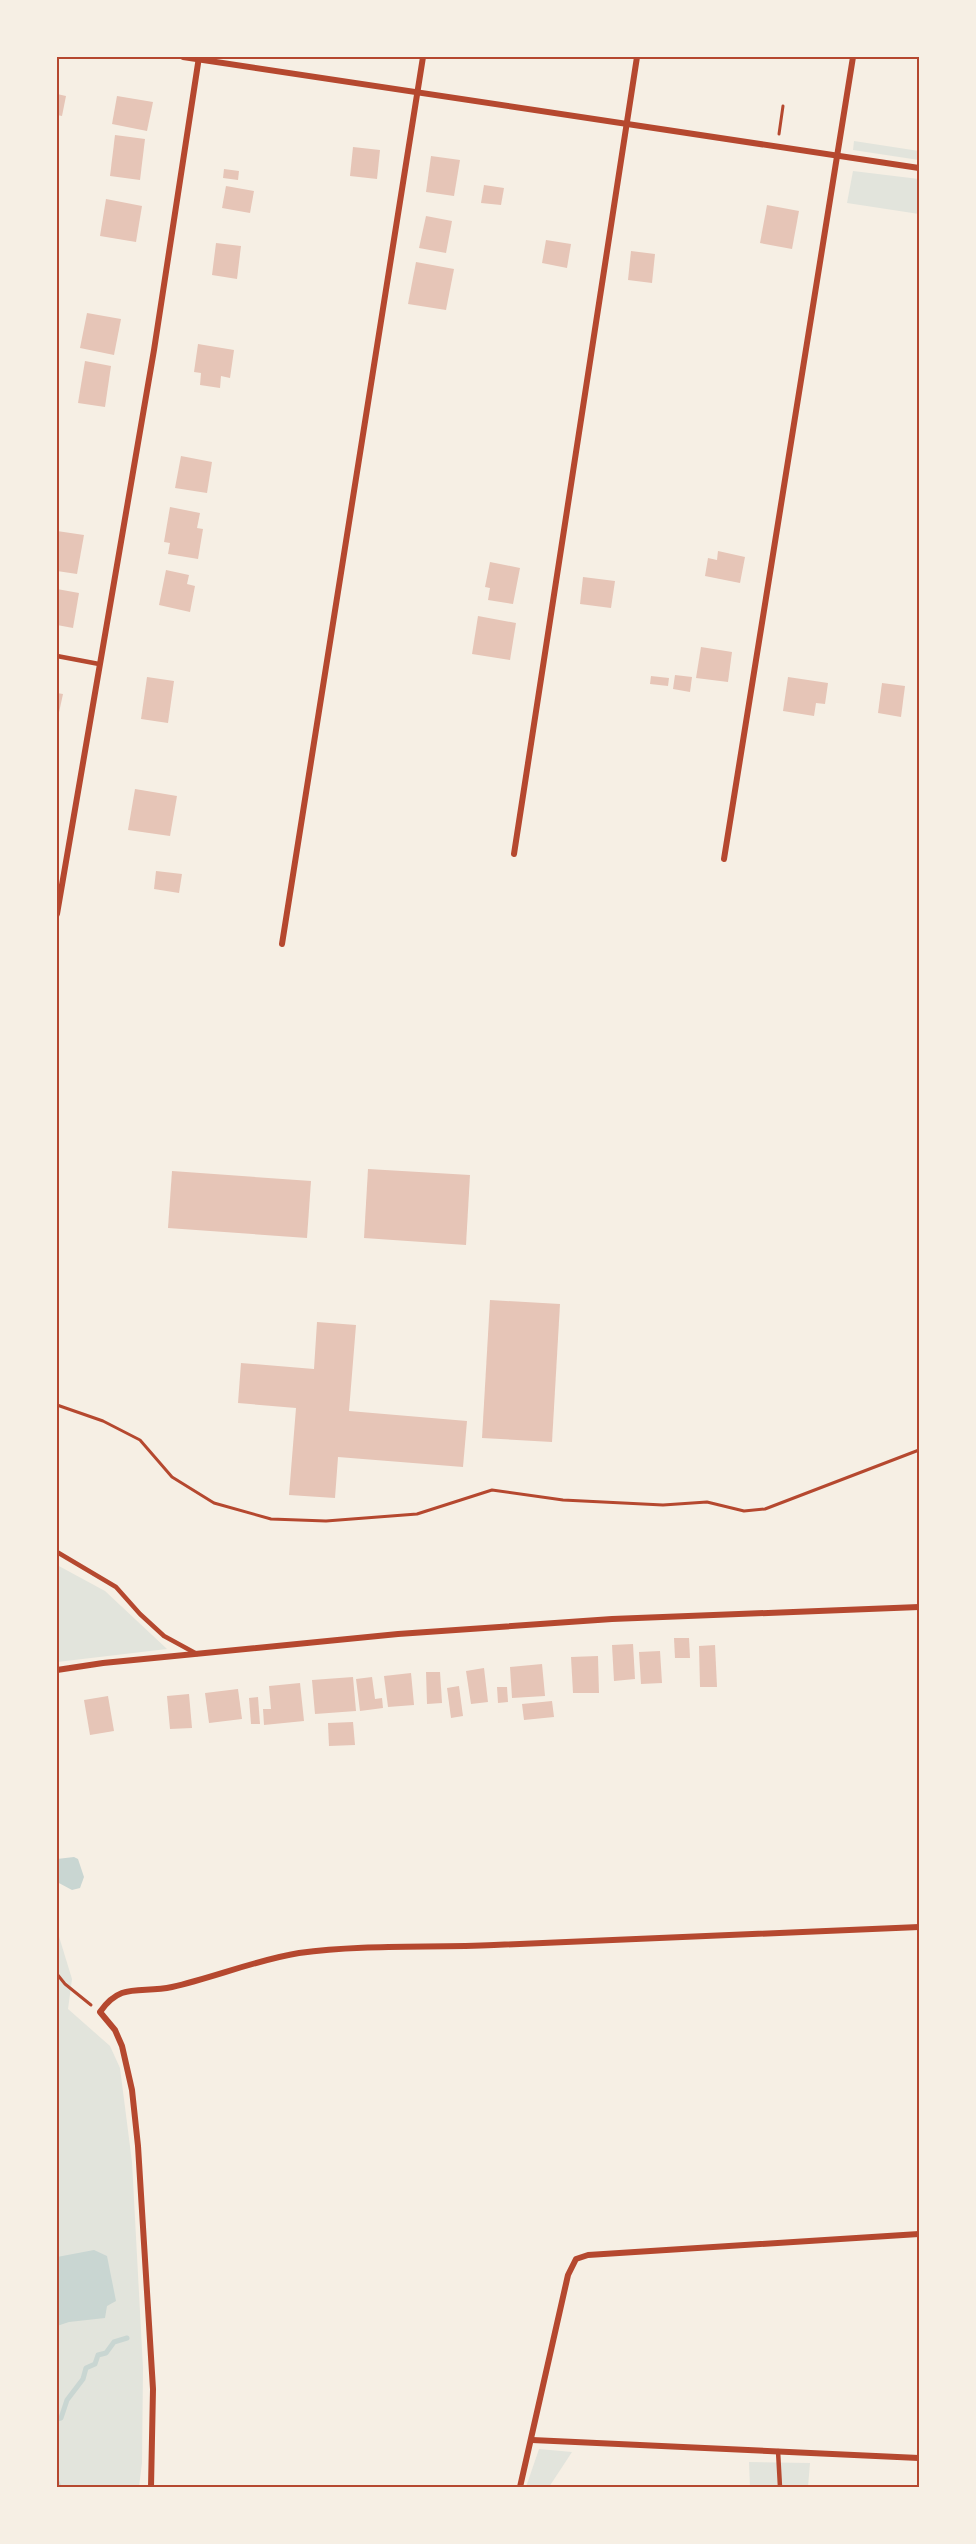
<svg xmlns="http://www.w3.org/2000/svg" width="976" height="2544" font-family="Manrope,sans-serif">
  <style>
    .green { fill: #e2e4dc }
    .water { fill: #c9d6d2 }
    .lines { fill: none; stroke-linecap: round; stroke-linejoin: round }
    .stream { stroke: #c9d6d2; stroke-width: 5 }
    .building { fill: #e6c5b7 }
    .path { stroke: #b5482f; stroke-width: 3 }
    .service { stroke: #b5482f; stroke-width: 4.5 }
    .minor { stroke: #b5482f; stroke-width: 6 }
    .neatline { fill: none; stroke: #b5482f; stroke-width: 2 }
  </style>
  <rect width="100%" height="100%" fill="#f6efe4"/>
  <g class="green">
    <path d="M854,141L919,151V160L853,150Z"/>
    <path d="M853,171L919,179V214L847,203Z"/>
    <path d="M57,1565L105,1591L167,1649L57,1662Z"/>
    <path d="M57,1930L72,1979L68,2009L110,2046L120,2068L132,2162L143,2368L142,2463L139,2487H57Z"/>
    <path d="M539,2449L572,2452L549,2487H526Z"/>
    <path d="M749,2462L810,2463L808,2487H750Z"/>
  </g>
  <g class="water">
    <path d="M74,1857L78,1859L84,1877L80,1888L72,1890L57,1882V1859Z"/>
    <path d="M94,2250L107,2256L116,2301L107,2306L105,2318L69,2322L57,2326V2257Z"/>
  </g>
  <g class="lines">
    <g class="stream">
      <path d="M57,2419L61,2418L67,2400L83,2379L86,2368L95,2364L98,2355L106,2353L114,2342L127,2338"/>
      <path d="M57,2482L59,2487"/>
    </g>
  </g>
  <g class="building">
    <path d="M57,94L66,96L62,116L57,115Z"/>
    <path d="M117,96L153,102L147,131L112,124Z"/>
    <path d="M115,135L145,139L140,180L110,176Z"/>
    <path d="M353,147L380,150L377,179L350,176Z"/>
    <path d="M431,156L460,160L454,196L426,192Z"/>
    <path d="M224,169L239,171L238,180L223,178Z"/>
    <path d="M484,185L504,188L501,205L481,203Z"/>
    <path d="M226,186L254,191L250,213L222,208Z"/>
    <path d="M106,199L142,206L136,242L100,236Z"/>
    <path d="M767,205L799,211L792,249L760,243Z"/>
    <path d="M426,216L452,221L446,253L419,248Z"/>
    <path d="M546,240L571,244L567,268L542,263Z"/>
    <path d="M216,243L241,246L237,279L212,275Z"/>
    <path d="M631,251L655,254L652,283L628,280Z"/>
    <path d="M416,262L454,269L446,310L408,304Z"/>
    <path d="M87,313L121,319L114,355L80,348Z"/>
    <path d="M198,344L234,350L230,378L221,376L220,388L200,385L201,373L194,372Z"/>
    <path d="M85,361L111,366L105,407L78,403Z"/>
    <path d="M181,456L212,462L207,493L175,488Z"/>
    <path d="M170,507L200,513L197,528L203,529L198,559L168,554L170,543L164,542Z"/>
    <path d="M57,531L84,535L77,574L57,571Z"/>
    <path d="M718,551L745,557L740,583L705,576L708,558L717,560Z"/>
    <path d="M490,562L520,568L513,604L488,600L490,588L485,587Z"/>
    <path d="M166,570L189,575L187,584L195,586L190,612L159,605Z"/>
    <path d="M583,577L615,581L611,608L580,604Z"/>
    <path d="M57,589L79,593L73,628L57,625Z"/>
    <path d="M478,616L516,623L510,660L472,654Z"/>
    <path d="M701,647L732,652L728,682L696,678Z"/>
    <path d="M675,675L692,677L690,692L673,689Z"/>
    <path d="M651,676L669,678L668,686L650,684Z"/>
    <path d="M147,677L174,681L168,723L141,719Z"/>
    <path d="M788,677L828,683L825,704L816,703L814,716L783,711Z"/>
    <path d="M882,683L905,686L901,717L878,713Z"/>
    <path d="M57,693L63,694L58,717H57Z"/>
    <path d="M135,789L177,796L170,836L128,830Z"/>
    <path d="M156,871L182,874L179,893L154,889Z"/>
    <path d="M368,1169L470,1175L466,1245L364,1238Z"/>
    <path d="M172,1171L311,1181L307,1238L168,1228Z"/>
    <path d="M490,1300L560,1304L552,1442L482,1438Z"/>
    <path d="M317,1322L356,1325L349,1411L467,1421L463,1467L338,1457L335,1498L289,1495L296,1408L238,1403L241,1363L314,1369Z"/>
    <path d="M674,1638H689L690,1658H675Z"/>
    <path d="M633,1644L635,1679L614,1681L612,1645Z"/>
    <path d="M715,1645L717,1687H700L699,1646Z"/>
    <path d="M660,1651L662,1683L641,1684L639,1652Z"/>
    <path d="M598,1656L599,1693H573L571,1657Z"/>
    <path d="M542,1664L545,1696L512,1698L510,1667Z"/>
    <path d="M484,1668L488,1702L471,1704L466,1671Z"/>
    <path d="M426,1672H440L442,1703L427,1704Z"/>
    <path d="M411,1673L414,1705L388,1707L384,1676Z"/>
    <path d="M353,1677L356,1711L315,1714L312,1680Z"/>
    <path d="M372,1677L375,1699L382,1698L383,1708L360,1711L356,1679Z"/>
    <path d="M300,1683L304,1721L264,1725L263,1709H271L269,1686Z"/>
    <path d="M459,1686L463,1716L451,1718L447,1688Z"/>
    <path d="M497,1687H507L508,1702L498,1703Z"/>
    <path d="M238,1689L242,1719L209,1723L205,1693Z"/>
    <path d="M189,1694L192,1728L170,1729L167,1696Z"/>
    <path d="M108,1696L114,1731L90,1735L84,1700Z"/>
    <path d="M258,1697L260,1724H251L249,1698Z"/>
    <path d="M552,1701L554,1717L524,1720L522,1704Z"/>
    <path d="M353,1722L355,1745L329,1746L328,1723Z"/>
  </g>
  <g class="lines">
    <g class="path">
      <path d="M779,134L783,106"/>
      <path d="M57,1405L103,1421L140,1440L172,1477L214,1503L271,1519L326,1521L417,1514L492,1490L563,1500L663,1505L707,1502L744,1511L765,1509L919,1450"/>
      <path d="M57,1974L65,1984L91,2005"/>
    </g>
    <g class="service">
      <path d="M57,656L99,664"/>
      <path d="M57,1552L116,1587L140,1614L164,1636L197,1654"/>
      <path d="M778,2451L780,2487"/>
    </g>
    <g class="minor">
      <path d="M183,57L919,168"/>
      <path d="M514,854L637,57"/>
      <path d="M724,859L853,57"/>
      <path d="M57,914L154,350L199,57"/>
      <path d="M282,944L423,57"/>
      <path d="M57,1670L103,1663L398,1634L612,1619L919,1607"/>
      <path d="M532,2440L919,2458"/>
      <path d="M151,2487L153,2389L138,2146L132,2090L122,2046L115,2030L100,2012C121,1981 141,1994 172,1987C215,1977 256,1960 299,1953C364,1944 428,1948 494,1945C635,1939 777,1933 919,1927"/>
      <path d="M520,2487L568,2275L576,2259L588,2255L919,2234"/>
    </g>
  </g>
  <rect width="976" height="2544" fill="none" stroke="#f6efe4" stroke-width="117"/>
  <rect x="58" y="58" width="860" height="2428" class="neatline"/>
</svg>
